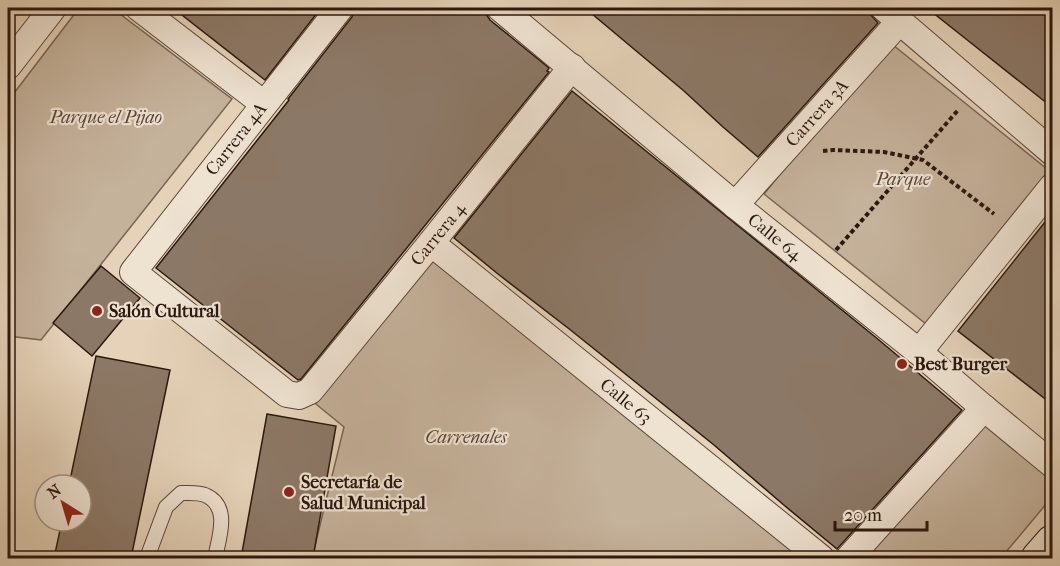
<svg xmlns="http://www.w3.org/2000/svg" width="1060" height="566" font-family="'IM FELL French Canon',serif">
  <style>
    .green { fill: #c5b29b; stroke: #786454; stroke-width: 1.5 }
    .building { fill: #8c7866; stroke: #2b170e; stroke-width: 1.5 }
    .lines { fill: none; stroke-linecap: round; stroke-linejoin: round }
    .lane-casing { stroke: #5a4638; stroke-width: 16 }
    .street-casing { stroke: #5a4638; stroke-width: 28 }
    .secondary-casing { stroke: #2b170e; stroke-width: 35 }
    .path { stroke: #2b170e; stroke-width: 4; stroke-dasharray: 4.5 3; stroke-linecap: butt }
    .lane { stroke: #eee2d1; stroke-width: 14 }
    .street { stroke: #eee2d1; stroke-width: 26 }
    .secondary { stroke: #eee2d1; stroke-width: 33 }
    .poi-dot { fill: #8f2418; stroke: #eee2d1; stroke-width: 2 }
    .labels { text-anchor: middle; stroke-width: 4.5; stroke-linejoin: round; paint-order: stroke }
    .street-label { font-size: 18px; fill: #2b170e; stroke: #eee2d1 }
    .park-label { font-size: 18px; font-style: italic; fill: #594638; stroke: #eee2d1 }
    .poi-label { font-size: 18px; font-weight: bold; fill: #2b170e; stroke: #eee2d1; text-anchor: start }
  </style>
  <rect width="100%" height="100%" fill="#e5d2b8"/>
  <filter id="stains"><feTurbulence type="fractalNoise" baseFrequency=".00333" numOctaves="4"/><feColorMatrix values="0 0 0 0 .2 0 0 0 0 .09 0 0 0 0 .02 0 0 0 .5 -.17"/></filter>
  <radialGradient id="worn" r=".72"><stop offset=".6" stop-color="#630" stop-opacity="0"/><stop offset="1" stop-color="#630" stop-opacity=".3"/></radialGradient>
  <g class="green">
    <path d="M79,8H112L232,99L41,340L8,336V101Z"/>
    <path d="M888,41L1052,173V178L931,328L764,194Z"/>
    <path d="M435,252L805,558H312L344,427L311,400Z"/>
    <path d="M980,416L1052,476V497L1001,558H861Z"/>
  </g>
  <g class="building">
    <path d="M173,8H321L265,80Z"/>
    <path d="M355,8H482L486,10V14L490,20L549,68L547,71L549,72L393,265L301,379L298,380L156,268L289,100L288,99L352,17Z"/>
    <path d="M585,8H869L870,14L878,23L758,157L723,127L684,91Z"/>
    <path d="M927,8H1053V108L966,39Z"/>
    <path d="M572,91L879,340L962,410L837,549L785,506L714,445L568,328L498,274L454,238Z"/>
    <path d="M1053,212V405L958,331Z"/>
    <path d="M101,266L140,298L92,356L53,323Z"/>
    <path d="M96,356L170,370L131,558H54L62,521H81V485H69Z"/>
    <path d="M267,414L336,426L313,558H241Z"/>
  </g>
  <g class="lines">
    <defs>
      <path id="lane" d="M147,558L166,507L181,493C188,493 198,492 205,495C231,506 219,537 215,558"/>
      <g id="street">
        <path d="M139,8L264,104"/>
        <path d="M340,8L133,272L287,394L299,396L310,391L431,243L572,67"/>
        <path d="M500,8L735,205L919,352L984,408L1052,464"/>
        <path d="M884,8L1052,152"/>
        <path d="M8,66L53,8"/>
        <path d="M735,205L900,21"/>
        <path d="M431,243L821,558"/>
        <path d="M919,352L1052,187"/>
        <path d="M849,558L984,408"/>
      </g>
      <path id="secondary" d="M1038,558L1052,542"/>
    </defs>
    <use href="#lane" class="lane-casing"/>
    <use href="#street" class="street-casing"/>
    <use href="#secondary" class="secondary-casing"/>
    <g class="path">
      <path d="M823,151L833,150L884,152L923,160L994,214"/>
      <path d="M836,250L959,109"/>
    </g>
    <use href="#lane" class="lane"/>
    <use href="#street" class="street"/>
    <use href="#secondary" class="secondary"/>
  </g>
  <g class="poi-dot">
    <circle cx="97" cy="311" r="6"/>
    <circle cx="902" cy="364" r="6"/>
    <circle cx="289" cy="492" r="6"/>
  </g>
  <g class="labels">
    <g class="street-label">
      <text transform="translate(817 113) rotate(-48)" y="6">Carrera 3A</text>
      <text transform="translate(236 139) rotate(-52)" y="6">Carrera 4A</text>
      <text transform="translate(438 234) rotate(-51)" y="6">Carrera 4</text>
      <text transform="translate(775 237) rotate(39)" y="6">Calle 64</text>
      <text transform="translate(626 401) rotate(39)" y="6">Calle 63</text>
    </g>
    <g class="park-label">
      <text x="106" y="123">Parque el Pijao</text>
      <text x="903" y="185">Parque</text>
      <text x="466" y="443">Carrenales</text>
    </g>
    <g class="poi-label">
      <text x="109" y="317">Salón Cultural</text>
      <text x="914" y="370">Best Burger</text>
      <text x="301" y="488">Secretaría de<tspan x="301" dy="21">Salud Municipal</tspan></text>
    </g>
  </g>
  <rect width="1060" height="566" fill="none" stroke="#e5d2b8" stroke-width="30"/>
  <rect x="9" y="9" width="1042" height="548" fill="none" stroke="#2b170e" stroke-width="3"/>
  <rect x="15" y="15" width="1030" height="536" fill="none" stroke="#2b170e" stroke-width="1.5"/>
  <g transform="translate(63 503) rotate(323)"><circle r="28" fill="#eee2d1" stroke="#a09183" stroke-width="1.5"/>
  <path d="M0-4.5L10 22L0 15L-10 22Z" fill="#8f2418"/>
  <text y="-9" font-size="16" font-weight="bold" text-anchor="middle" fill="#2b170e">N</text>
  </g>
  <path d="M835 521v9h92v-9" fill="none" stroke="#2b170e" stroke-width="3"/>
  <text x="844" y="521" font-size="18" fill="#2b170e" stroke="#eee2d1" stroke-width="4.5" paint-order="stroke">20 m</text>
  <rect width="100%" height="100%" filter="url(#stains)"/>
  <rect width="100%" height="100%" fill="url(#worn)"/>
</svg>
